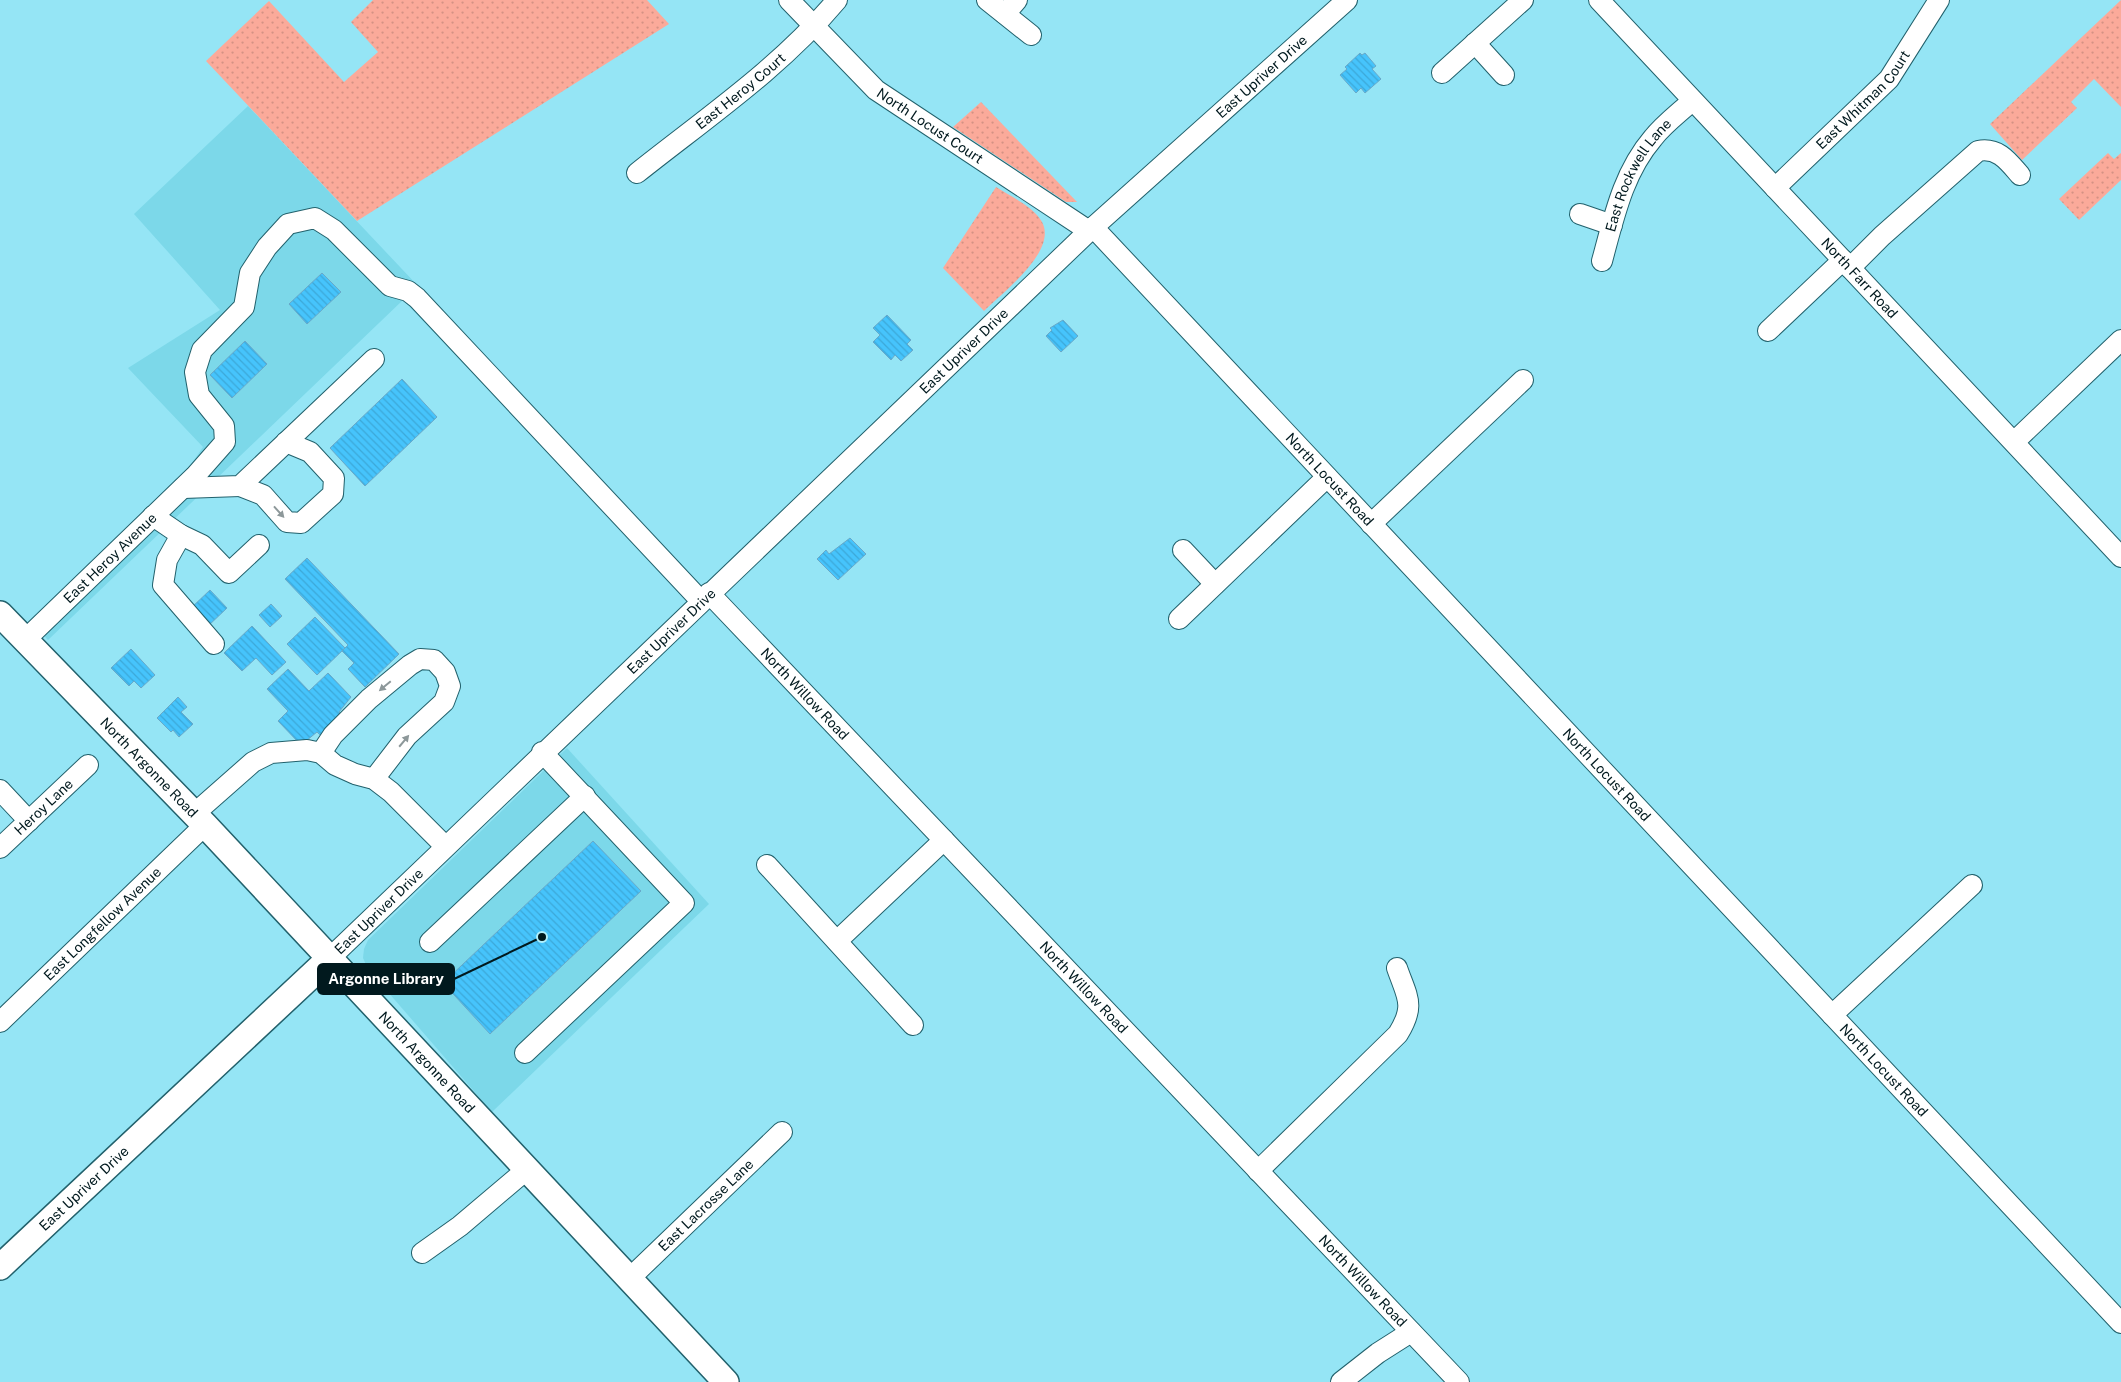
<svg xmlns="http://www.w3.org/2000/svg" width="2121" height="1382" font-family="'Public Sans',sans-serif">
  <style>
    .built { fill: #7cd8e9 }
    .grass { fill: url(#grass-dots) }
    .building { fill: url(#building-back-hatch); stroke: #68a9c9 }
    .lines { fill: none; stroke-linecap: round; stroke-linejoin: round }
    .minor-casing { stroke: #22616c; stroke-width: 22 }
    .major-casing { stroke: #22616c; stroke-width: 28 }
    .minor { stroke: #fff; stroke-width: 20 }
    .major { stroke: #fff; stroke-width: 25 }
    .oneway { fill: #8d989a }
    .labels { text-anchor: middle; stroke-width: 4; stroke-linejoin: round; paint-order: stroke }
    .street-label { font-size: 14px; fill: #01191e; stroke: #b1f0fc }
    .leader { fill: none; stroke: #01191e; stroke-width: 2 }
    .callout-dot { fill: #01191e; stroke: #b1f0fc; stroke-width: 2 }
    .callout { fill: #01191e; stroke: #01191e; stroke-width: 2 }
    .callout-label { font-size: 15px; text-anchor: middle; font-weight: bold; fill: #fff }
  </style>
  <defs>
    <pattern id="grass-dots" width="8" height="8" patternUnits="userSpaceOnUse" patternTransform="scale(1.25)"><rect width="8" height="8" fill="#fbaa9a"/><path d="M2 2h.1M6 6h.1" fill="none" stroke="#d59284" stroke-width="1.8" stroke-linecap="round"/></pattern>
    <pattern id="building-back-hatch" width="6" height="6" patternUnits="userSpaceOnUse" patternTransform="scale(1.25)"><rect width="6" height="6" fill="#46c4fc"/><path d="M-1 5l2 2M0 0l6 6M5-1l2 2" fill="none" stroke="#3ca8d8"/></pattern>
  </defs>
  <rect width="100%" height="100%" fill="#95e5f5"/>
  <g class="built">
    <path d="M248,106L605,484L698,582L684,595L403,300L48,640L30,620L186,472L203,447L128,368L220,310L134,214Z"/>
    <path d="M567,748L709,904L492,1112L368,969L363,958L364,949L368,940Z"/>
  </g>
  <g class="grass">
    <path d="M373,0H647L669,24L357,221L206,61L269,1L344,82L378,52L351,22Z"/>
    <path d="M2121,0V107L2094,79L2071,102L2077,108L2022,160L1990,124Z"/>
    <path d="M981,102L1077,202H1066L953,127Z"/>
    <path d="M2108,153L2114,159L2121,153V180L2079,220L2059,199Z"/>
    <path d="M996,187C1010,196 1034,207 1042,222C1058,251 1002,293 984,311L943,268Z"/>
  </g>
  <g class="building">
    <path d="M1360,53L1362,55L1365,53L1376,66L1372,69L1381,79L1365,93L1361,88L1356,93L1340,75L1347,69L1345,67Z"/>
    <path d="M322,273L341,292L307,324L289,304Z"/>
    <path d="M887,315L911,340L907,344L913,350L901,361L895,355L891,360L873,342L880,335L873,328Z"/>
    <path d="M1063,320L1078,336L1061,352L1046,336L1052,330L1050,328Z"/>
    <path d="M245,341L267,364L232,398L210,375Z"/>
    <path d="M402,379L437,417L365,486L330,448Z"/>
    <path d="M850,538L866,554L838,580L817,559L826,550L829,554Z"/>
    <path d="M307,558L399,654L365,687L348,669L354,663L342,651L348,645L285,579Z"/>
    <path d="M210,590L227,608L207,627L190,609Z"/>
    <path d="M271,604L282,616L270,627L259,615Z"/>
    <path d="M315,617L345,648L317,675L287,644Z"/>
    <path d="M252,626L286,662L272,675L256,658L242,671L224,653Z"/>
    <path d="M131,649L155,675L141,688L134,681L129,686L111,668Z"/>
    <path d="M288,669L309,691L328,673L351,697L339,712L341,715L320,735L317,732L301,745L278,721L288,711L267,689Z"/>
    <path d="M178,697L187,707L181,712L193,724L179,737L173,730L171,732L157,718Z"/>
    <path d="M593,841L641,891L490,1034L443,983Z"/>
  </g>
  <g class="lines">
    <defs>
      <g id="minor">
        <path id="s1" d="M789,0L876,90L1089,231"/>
        <path d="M987,0L1031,35"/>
        <path id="s2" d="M1599,0L2121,557"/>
        <path d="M1005,14L1017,0"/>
        <path d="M1475,43L1504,75"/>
        <path d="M1442,73L1523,0"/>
        <path id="s3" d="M637,173C706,118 780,68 837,0"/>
        <path id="s4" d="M1775,188L1889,79L1939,0"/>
        <path d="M1580,214L1612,225"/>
        <path id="s5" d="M1093,227L2121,1323"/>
        <path id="s6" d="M1602,261C1614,217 1623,173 1653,138C1664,124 1679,113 1692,101"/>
        <path d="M1850,268L1882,236L1978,151C1998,147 2008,161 2020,175"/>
        <path d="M1768,331L1843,260"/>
        <path d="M2014,442L2121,340"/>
        <path d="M240,486L263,495L287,522L301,523L333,494L334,478L310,452L286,442"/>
        <path d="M183,488L240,486L374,359"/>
        <path d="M153,516L181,535L202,545L229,573L259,545"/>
        <path d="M1371,524L1523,380"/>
        <path d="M181,535L167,560L163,585L214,644"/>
        <path d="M1183,550L1215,584"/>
        <path id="s7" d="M709,593L1459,1382"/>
        <path d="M1179,619L1327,477"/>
        <path id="s8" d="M25,640L195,476L225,442L224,426L199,395L195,372L202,350L244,307L250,273L267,247L288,224L315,218L334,230L390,286L408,291L417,298L701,601"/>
        <path d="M321,753L333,735L369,699L410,665L420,659L434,660L445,672L450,686L444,702L407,736L374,779"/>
        <path d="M0,790L29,821"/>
        <path d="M194,814L253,762L271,753L307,750L321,753L335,765L355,774L374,779L391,792L445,846"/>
        <path id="s9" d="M0,848L88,765"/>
        <path d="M767,865L913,1025"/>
        <path d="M837,941L944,840"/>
        <path d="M430,942L585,796"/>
        <path id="s10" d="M329,959L1089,231L1347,0"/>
        <path d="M1832,1015L1972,885"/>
        <path id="s11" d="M0,1022L205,825"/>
        <path d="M525,1053L684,903L542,752"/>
        <path d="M1258,1171L1398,1034C1416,1005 1407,997 1397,968"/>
        <path d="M422,1253L460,1226L526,1170"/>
        <path id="s12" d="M628,1280L782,1132"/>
        <path d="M1341,1382L1378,1353L1411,1332"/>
      </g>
      <g id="major">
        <path id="s13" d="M0,614L205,825L726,1382"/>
        <path id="s14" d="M0,1267L329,959"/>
      </g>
    </defs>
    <use href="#minor" class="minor-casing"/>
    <use href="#major" class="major-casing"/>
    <use href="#minor" class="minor"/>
    <use href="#major" class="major"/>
  </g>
  <defs><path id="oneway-solid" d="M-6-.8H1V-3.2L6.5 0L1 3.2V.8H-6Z" transform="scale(1.25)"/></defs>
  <g class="oneway">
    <use href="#oneway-solid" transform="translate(279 512) rotate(48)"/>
    <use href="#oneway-solid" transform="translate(385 686) rotate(140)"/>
    <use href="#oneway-solid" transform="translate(404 741) rotate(-50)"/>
  </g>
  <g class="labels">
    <g class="street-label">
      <text dy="5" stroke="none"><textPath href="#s10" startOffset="1284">East Upriver Drive</textPath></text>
      <text dy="5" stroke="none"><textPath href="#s3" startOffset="132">East Heroy Court</textPath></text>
      <text dy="5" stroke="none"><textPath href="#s4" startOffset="125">East Whitman Court</textPath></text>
      <text dy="5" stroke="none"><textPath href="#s1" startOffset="190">North Locust Court</textPath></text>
      <text dy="5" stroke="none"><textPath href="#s6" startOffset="94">East Rockwell Lane</textPath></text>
      <text dy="5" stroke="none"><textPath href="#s2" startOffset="381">North Farr Road</textPath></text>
      <text dy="5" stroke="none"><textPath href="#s10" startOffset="879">East Upriver Drive</textPath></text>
      <text dy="5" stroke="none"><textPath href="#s5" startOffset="346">North Locust Road</textPath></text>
      <text dy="5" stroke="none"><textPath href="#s8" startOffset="118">East Heroy Avenue</textPath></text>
      <text dy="5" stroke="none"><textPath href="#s10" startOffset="474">East Upriver Drive</textPath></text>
      <text dy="5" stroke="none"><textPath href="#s7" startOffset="139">North Willow Road</textPath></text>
      <text dy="5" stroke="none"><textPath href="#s13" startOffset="214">North Argonne Road</textPath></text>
      <text dy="5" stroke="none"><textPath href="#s5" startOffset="751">North Locust Road</textPath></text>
      <text dy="5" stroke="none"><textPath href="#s9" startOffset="60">Heroy Lane</textPath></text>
      <text dy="5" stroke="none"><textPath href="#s10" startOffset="69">East Upriver Drive</textPath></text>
      <text dy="5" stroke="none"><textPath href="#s11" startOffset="142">East Longfellow Avenue</textPath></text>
      <text dy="5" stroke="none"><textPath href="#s7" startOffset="544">North Willow Road</textPath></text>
      <text dy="5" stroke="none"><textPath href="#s13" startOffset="619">North Argonne Road</textPath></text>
      <text dy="5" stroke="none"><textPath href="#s5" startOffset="1156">North Locust Road</textPath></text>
      <text dy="5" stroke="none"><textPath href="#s14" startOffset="115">East Upriver Drive</textPath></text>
      <text dy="5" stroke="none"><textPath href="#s12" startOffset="108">East Lacrosse Lane</textPath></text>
      <text dy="5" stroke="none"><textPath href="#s7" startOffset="949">North Willow Road</textPath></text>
    </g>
  </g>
  <path class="leader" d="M542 937L454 979"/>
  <circle class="callout-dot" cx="542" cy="937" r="5"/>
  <rect class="callout" x="318" y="964" width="136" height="30" rx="5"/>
  <g class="callout-label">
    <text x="386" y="984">Argonne Library</text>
  </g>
</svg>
